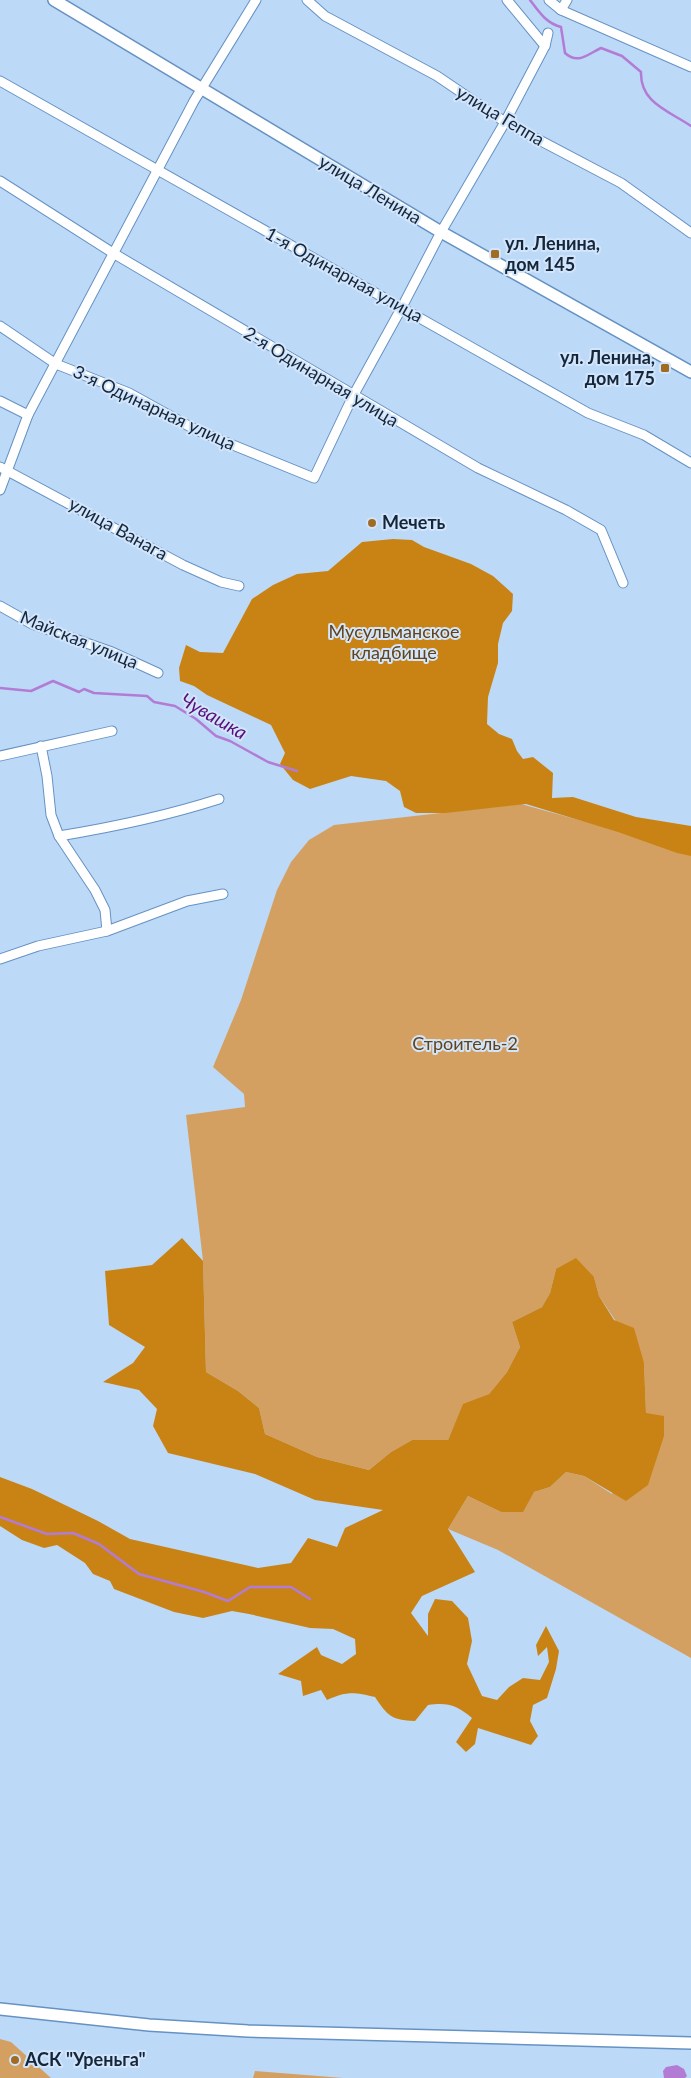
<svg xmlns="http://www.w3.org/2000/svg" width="691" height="2078" font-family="Lato,sans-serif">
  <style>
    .green { fill: #d4a061 }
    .forest { fill: #c98314 }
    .water { fill: #b27cd5 }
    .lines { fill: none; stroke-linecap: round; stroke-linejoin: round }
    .stream { stroke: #b27cd5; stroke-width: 2.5 }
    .minor-casing { stroke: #6592c3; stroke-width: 11 }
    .major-casing { stroke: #6592c3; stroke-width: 14 }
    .minor { stroke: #fff; stroke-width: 9 }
    .major { stroke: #fff; stroke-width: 11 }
    .poi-dot { fill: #a06c24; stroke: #d2e5fa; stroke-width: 2 }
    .labels { text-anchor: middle; stroke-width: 4; stroke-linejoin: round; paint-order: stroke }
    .street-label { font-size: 18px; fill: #14263a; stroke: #d2e5fa }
    .poi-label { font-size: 18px; font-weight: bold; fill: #14263a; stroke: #d2e5fa; text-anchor: start }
    .park-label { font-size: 18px; fill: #60421b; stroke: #d2e5fa }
    .water-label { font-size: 19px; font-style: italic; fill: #5a0f7d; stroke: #d2e5fa }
  </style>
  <rect width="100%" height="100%" fill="#bdd9f8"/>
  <g class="green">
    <path d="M521,804L691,851V1658L498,1550L448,1529L468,1496L501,1512L534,1492L550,1487L566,1472L584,1476L612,1494L646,1414L644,1363L599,1296L594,1277L556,1269L550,1293L542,1307L512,1322L520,1347L507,1372L489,1394L463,1405L448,1440H412L391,1452L369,1470L317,1457L265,1434L259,1408L238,1391L206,1372L203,1261L186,1115L245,1107L244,1094L213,1067L241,1000L277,890L291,862L309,840L334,825Z"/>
    <path d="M0,2039L11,2042L51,2078H0Z"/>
    <path d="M255,2071L343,2078H253Z"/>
  </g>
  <g class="forest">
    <path d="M393,539L412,540L424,547L471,564L493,576L513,594L512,611L503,623L498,644V663L488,697L487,724L499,734L512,739L517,751L523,759L533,757L553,773L552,798L573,797L636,817L691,826V856L677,853L618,832L526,804L446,813H416L404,807L400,791L386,781L351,776L310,789L293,780L280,764L285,753L271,725L207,695L194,686L180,681L179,668L186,645L200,652L223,653L252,599L273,585L297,574L328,571L362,542Z"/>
    <path d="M182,1238L203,1261L206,1372L238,1391L259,1408L265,1434L317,1457L369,1470L391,1452L412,1440H448L463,1404L489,1394L507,1372L520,1347L512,1322L542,1307L550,1293L556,1269L576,1258L594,1277L599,1296L614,1320L634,1328L644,1363L646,1413L664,1416V1436L648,1485L626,1501L584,1476L566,1472L550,1487L534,1492L523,1512H501L468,1496L448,1529L475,1572L422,1596L411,1613L428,1636V1614L435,1599L452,1601L468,1618L472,1641L467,1664L482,1696L497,1700L509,1687L523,1678L540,1680L549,1662L547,1647L538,1656L536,1645L546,1626L559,1651L556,1669L547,1698L533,1705L530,1721L538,1736L531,1745L478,1728L475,1744L466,1752L456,1742L472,1718C457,1705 447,1702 428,1705L415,1721C391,1720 388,1716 375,1697C354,1692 347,1691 327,1700L321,1690L303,1696L301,1681L278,1674L317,1647L321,1655L342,1664L356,1654L355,1639L333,1629L310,1628L249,1614L232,1611L203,1618L174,1612L114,1589L110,1581L93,1574L85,1563L57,1545L44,1548L22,1540L0,1526V1477L32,1489L98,1521L130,1539L258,1568L291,1563L308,1538L337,1547L345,1528L383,1510L315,1500L255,1474L168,1453L153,1426L157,1409L139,1390L103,1382L133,1363L145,1347L109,1325L105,1271L152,1265Z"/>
  </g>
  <path class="water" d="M677,2065L684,2069L687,2076L685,2078H664L663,2071L666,2067Z"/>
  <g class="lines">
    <g class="stream">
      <path d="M530,0C539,12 546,23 561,27L565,53C578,65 588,54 601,48L622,56L641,72C640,103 669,111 691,126"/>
      <path d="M0,688L31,691L53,681L79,692L84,689L94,693L147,696L154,702L175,706L196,719L216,736L230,741L268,762L297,771"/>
      <path d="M0,1517L47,1534L73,1533L99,1544L139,1574L204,1592L228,1601L250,1587H291L310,1599"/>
    </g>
    <defs>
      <g id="minor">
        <path d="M307,0L325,16L437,76L505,122L621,183L691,233"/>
        <path d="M507,0L545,46"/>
        <path d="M549,0L561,10L691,67"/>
        <path d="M561,10L567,0"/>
        <path d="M0,81L588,413L644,435L691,463"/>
        <path d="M0,181L113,253L478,468L566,510L601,530L623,583"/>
        <path d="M0,326L56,364L129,393L196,430L314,478L353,396L402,307L441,232L505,122L545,46L548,33"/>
        <path d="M0,401L28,415"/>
        <path d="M0,467L183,565L221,582L239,586"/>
        <path d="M0,490L28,415L194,101L256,0"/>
        <path d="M0,606L32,624L112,652L158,673"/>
        <path d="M41,746L47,776L51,815L59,836L95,890L105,910L107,931"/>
        <path d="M0,756L112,731"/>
        <path d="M59,836C114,827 166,816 219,799"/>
        <path d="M0,959L38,946L107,931L187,901L223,894"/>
      </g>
      <g id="major">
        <path d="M54,0L441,232L691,372"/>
        <path d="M0,2009L149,2025L248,2031L691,2043"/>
      </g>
    </defs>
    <use href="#minor" class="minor-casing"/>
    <use href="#major" class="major-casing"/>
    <use href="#minor" class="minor"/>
    <use href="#major" class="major"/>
  </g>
  <g class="poi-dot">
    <rect x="490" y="249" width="10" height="10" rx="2.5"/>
    <rect x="660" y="363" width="10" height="10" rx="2.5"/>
    <circle cx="372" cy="523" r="5"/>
    <circle cx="15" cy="2060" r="5"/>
  </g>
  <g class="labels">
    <g class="street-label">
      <text transform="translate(500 116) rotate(31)" y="6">улица Геппа</text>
      <text transform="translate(370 190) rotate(31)" y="6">улица Ленина</text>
      <text transform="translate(344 275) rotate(29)" y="6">1-я Одинарная улица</text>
      <text transform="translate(321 377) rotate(31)" y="6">2-я Одинарная улица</text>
      <text transform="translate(154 408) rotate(25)" y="6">3-я Одинарная улица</text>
      <text transform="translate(118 529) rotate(29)" y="6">улица Ванага</text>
      <text transform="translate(79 640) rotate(22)" y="6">Майская улица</text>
    </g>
    <g class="poi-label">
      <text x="505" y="250">ул. Ленина,<tspan x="505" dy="21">дом 145</tspan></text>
      <text x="655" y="364" text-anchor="end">ул. Ленина,<tspan x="655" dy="21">дом 175</tspan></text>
      <text x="382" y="529">Мечеть</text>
      <text x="25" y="2066">АСК "Уреньга"</text>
    </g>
    <g class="park-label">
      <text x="394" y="638">Мусульманское<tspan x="394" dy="21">кладбище</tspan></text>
      <text x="465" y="1050">Строитель-2</text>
    </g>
    <g class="water-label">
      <text transform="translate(214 716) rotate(30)" y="7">Чувашка</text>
    </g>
  </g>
</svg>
